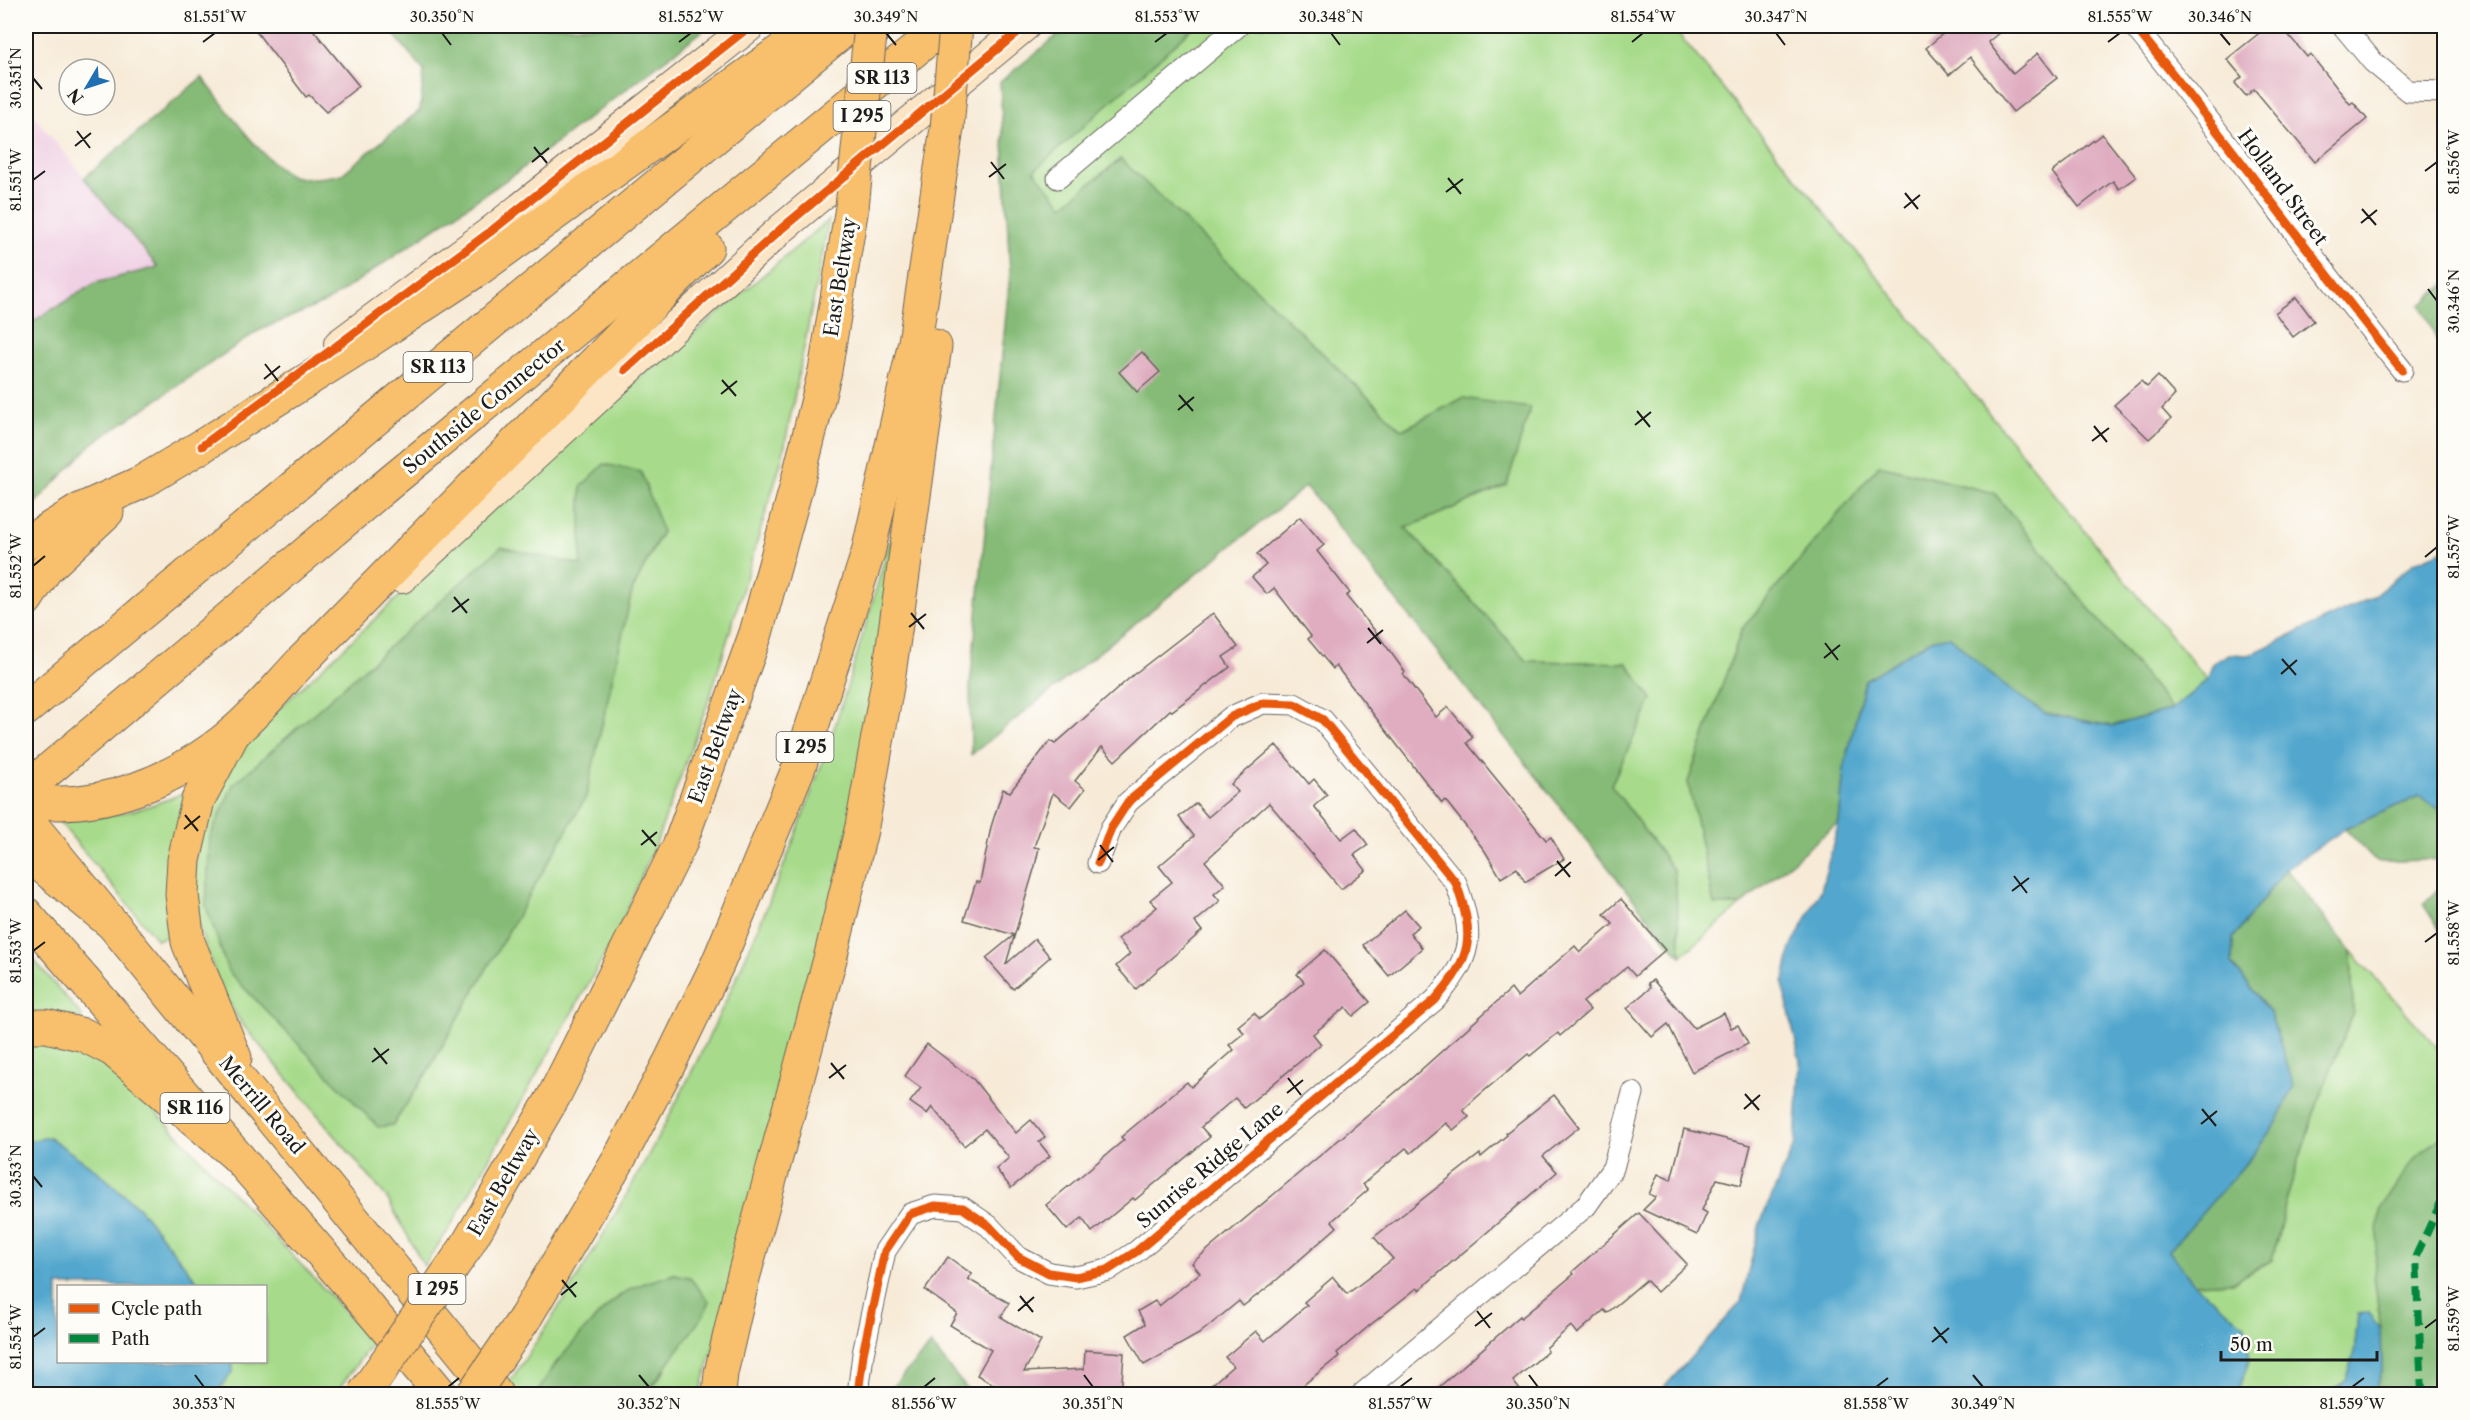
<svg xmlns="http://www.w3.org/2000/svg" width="2470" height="1420" font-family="'Libre Caslon Text',serif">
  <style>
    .built { fill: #f0d0e4 }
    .green { fill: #a7db8b; stroke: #627c54; stroke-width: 1.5; fill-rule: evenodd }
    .forest { fill: #85bb77; stroke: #506c4a; stroke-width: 1.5 }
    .water { fill: #52a7ce; stroke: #376275; stroke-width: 1.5 }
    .building { fill: #dfacc0 }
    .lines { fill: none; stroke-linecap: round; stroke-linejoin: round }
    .street-casing { stroke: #69645e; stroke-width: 23 }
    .secondary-casing { stroke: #69645e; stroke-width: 32 }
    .primary-casing { stroke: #69645e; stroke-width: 35 }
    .highway-casing { stroke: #69645e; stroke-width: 35 }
    .street { stroke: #fff; stroke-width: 21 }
    .secondary { stroke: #fce5c4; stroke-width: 30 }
    .primary { stroke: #f8bf6c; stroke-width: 33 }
    .highway { stroke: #f8bf6c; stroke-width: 33 }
    .highway-bridge-casing { stroke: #69645e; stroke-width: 35; stroke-linecap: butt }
    .highway-bridge { stroke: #f8bf6c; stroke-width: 33 }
    .quiet { stroke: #00873e; stroke-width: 8; stroke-dasharray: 15 8; stroke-linecap: butt }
    .cycleway-casing { stroke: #fdfcf7; stroke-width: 13 }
    .cycleway { stroke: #e8590c; stroke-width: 9 }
    .ticks { fill: none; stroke: #1c1c1c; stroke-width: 2 }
    .labels { text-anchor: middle; stroke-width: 6; stroke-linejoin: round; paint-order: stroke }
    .shield { fill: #fdfcf7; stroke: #605f5e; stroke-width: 1.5 }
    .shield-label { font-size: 18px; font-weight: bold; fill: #1c1c1c }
    .street-label { font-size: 20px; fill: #1c1c1c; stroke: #fdfcf7 }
    .neatline { fill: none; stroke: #1c1c1c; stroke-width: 2 }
    .ticks-label { font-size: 15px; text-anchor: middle; fill: #1c1c1c }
  </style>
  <rect width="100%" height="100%" fill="#fdfcf7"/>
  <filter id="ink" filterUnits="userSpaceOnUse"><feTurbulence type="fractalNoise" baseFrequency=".0167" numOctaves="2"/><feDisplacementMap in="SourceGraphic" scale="12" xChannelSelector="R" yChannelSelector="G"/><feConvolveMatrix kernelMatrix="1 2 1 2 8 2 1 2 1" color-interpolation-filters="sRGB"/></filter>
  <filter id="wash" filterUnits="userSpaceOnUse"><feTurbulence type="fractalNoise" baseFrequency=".008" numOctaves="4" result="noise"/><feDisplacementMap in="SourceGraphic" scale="24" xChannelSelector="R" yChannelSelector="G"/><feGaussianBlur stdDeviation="1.35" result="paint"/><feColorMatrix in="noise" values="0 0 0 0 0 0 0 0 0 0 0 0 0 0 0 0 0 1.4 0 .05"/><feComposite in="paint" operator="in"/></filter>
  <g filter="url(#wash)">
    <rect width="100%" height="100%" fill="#f7ebd8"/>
    <path class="built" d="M26,106L158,268L95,283L26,326Z"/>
    <g class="green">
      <path d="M1195,26H1672L2207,680L2172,709L1994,493L1879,465L1742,629L1688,782L1714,904L1741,905L1681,956L1674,871L1611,785L1652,699L1627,663L1527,661L1406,528L1507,485L1463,398L1402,430L1120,159L1063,206L1033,171Z"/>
      <path d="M829,220L782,459L710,697L656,843L616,935L449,1229L424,1266L387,1198L242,1024L222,993L193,910L196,847L215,786L241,744L603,406L674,350ZM662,532L632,591L611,682L504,938L426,1074L393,1124L581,565Z"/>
      <path d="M896,520L868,750L775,1134L700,1394H646L666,1369L674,1274L619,1296L553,1366L539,1391L540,1394H512L506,1387C641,1191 747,979 825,755C852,678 873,598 896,520Z"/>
      <path d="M188,791L173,935L157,940L58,820C105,820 145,810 188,791Z"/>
      <path d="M26,951L82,1016V1018L26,1017Z"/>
      <path d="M2351,951L2444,1055V1135L2415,1158L2374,1275L2381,1329L2368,1313L2358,1314L2354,1356L2346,1381L2325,1394H2236L2250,1360L2194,1284L2233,1282L2272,1260L2286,1201L2314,1113L2353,1012Z"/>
      <path d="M26,1039C60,1040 93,1058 122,1076L326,1291L372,1343L335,1394H216L233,1371L232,1362H266V1286H201L139,1208L96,1170L49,1137L26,1142Z"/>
    </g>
    <g class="forest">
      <path d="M387,26H709L515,174L328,301L258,331L92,444L26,513V326L95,283L158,267L84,178L202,77C220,100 269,171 296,177C310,180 328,177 342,174L420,110L424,71Z"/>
      <path d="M1069,26H1195L1034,171L1063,205L1121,159L1402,430L1463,398L1530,408L1507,485L1406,528L1527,661L1627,663L1652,699L1611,785L1674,871L1681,956L1664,938L1306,486L971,755L970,686L1010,273L1000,82Z"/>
      <path d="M2444,285V356L2421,305Z"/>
      <path d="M604,464L641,472L662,531L632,591L586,797L426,1074L393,1125L378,1127L228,971L206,906L210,837L233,785L501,547L581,565V487Z"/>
      <path d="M1879,465L1994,493L2172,709L2112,726L2046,714L2002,684L1949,636L1930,640L1865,680L1844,769L1839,822L1741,905H1714L1688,782L1742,629Z"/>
      <path d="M2419,796L2444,813V859L2377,862L2345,829Z"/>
      <path d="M2286,869L2351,951L2353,1012L2314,1113L2286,1201L2272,1260L2233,1282L2194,1284L2168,1251L2252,1156L2270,1012L2232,964L2233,938Z"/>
      <path d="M2444,883V932L2443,935L2423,904Z"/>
      <path d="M2444,1135V1394H2373L2382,1372L2381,1329L2374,1275L2380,1211L2415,1158Z"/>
      <path d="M674,1274L689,1277L709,1301L703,1316L646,1394H540L538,1391C554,1363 603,1304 631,1289C643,1282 660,1279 674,1274Z"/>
      <path d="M931,1345L971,1394H890L891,1388Z"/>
    </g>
    <g class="water">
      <path d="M2444,550V813L2419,796L2345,829L2286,869L2233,938L2232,964L2270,1012L2294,1086L2277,1122L2252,1156L2169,1251L2194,1284L2245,1325L2250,1360L2236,1394H1658L1741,1302L1760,1223L1795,1143L1800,1061L1783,984L1791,948L1821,890L1839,822L1844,769L1865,680L1930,640L1949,636L2002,684L2046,714L2112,726L2172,709L2207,680L2213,663L2229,654L2249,655L2373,597L2415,562Z"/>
      <path d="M49,1137L96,1170L139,1208L201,1286H58V1362H232L233,1371L216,1394H26V1142Z"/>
      <path d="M2368,1313L2381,1329L2382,1372L2373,1394H2325L2346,1381L2354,1356L2358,1314Z"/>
    </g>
    <g id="blocks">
      <g class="building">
        <path d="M252,26H310L359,86L326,112L309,95L306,97Z"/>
        <path d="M1952,26H2007L1988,42L2013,74L2038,53L2057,78L2013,112L1970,57L1949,75L1926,48Z"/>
        <path d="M2268,26H2281L2307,57L2310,54L2350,104L2353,102L2367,119L2315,162L2254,89L2246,96L2235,83L2242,77L2227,59Z"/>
        <path d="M2102,134L2136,177L2119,189L2113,181L2079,207L2052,172Z"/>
        <path d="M2296,297L2314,321L2293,337L2275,313Z"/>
        <path d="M1142,352L1160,372L1137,392L1119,372Z"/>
        <path d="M2158,376L2175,395L2162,409L2171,419L2149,439L2114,405L2141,381L2147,387Z"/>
        <path d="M1300,517L1324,545L1317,551L1350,593L1346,596L1376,632L1405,672L1403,674L1436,717L1448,707L1473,737L1467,743L1546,840L1551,837L1564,859L1525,882L1517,868L1501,878L1485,851L1445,800L1442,803L1336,666L1333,669L1308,639L1311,636L1274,588L1267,594L1252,577L1266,565L1257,554Z"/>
        <path d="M1213,613L1238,647L1223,657L1230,667L1172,711L1170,710L1115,761L1102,747L1075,781L1085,789L1071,807L1053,793L1034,847L1039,848L1035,866L1006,964L1035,939L1050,957L1013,989L986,958L1014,935L964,920L976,882L980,883L991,827L1003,789L1010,792L1050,741L1055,744L1133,675Z"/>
        <path d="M1276,745L1309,784L1314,779L1327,795L1314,806L1341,839L1356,828L1368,845L1354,855L1366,870L1341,889L1269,803L1205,861L1225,885L1214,894L1220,901L1195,922L1202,931L1136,989L1116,966L1130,954L1118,939L1157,907L1150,900L1172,882L1159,866L1194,836L1179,817L1196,803L1208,817L1238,792L1231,784Z"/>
        <path d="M1621,899L1665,950L1635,976L1627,967L1583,1002L1590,1010L1560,1036L1558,1033L1530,1056L1528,1054L1477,1097L1463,1110L1469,1117L1453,1130L1446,1123L1411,1153L1406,1148L1363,1184L1368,1190L1332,1221L1337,1227L1272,1284L1243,1306L1239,1301L1199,1334L1144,1365L1127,1335L1145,1324L1138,1311L1155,1301L1159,1306L1200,1273L1192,1263L1404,1085L1511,989L1517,997L1575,946L1580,952L1613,924L1604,914Z"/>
        <path d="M1405,910L1419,926L1410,933L1422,948L1389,976L1363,945Z"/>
        <path d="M1325,950L1370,1002L1353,1016L1346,1007L1313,1034L1321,1044L1244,1108L1235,1098L1201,1127L1210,1137L1135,1200L1133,1198L1092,1232L1082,1218L1067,1230L1046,1205L1124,1140L1121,1137L1187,1082L1191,1087L1234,1050L1229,1045L1244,1033L1238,1026L1254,1013L1260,1019L1304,982L1297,974Z"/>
        <path d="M1653,980L1694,1028L1724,1013L1731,1028L1738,1025L1748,1044L1692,1072L1668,1024L1652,1037L1627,1008L1650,988L1648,983Z"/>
        <path d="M927,1044L974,1080L1016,1133L1031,1120L1045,1137L1039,1142L1050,1156L1011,1188L996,1169L1009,1158L985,1129L964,1146L932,1107L927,1114L910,1102L921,1088L905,1076Z"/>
        <path d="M1554,1095L1579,1127L1543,1156L1557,1172L1485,1234L1419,1290L1417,1288L1369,1326L1337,1353L1339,1356L1291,1395H1200L1233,1366L1225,1357L1256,1331L1265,1341L1307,1305L1304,1302L1333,1277L1347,1294L1393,1259L1374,1237L1480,1154L1481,1157L1507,1135L1506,1133Z"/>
        <path d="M1684,1129L1751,1145L1741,1185L1717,1179L1702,1210L1707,1213L1697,1235L1643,1210L1656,1197L1649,1194L1658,1174L1671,1180Z"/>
        <path d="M1639,1213L1687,1264L1657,1292L1646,1280L1607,1313L1604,1310L1577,1334L1571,1326L1546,1348L1548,1351L1513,1381L1524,1395H1430L1520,1316L1521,1318L1574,1274L1572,1272Z"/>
        <path d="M948,1257L972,1274L968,1279L1009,1303L1001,1317L1041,1341L1024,1372L1084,1369L1085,1350L1124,1353L1121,1395H1011L977,1375L991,1350L950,1325L957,1313L925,1290Z"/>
      </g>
    </g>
  </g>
  <g filter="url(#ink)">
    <use href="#blocks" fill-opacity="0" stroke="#69645e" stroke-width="1.5"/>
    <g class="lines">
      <defs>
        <g id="street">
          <path d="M2134,26C2226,138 2311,257 2402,370"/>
          <path d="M2343,26L2373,62L2408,91L2444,92"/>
          <path d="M1058,178L1238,26"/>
          <path d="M858,1394L863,1354L885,1251L910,1214L935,1206L963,1208L989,1226L1018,1257L1049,1273L1076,1277L1108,1270L1137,1251L1435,1000C1473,956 1475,937 1456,883L1323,720L1294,704L1263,703L1231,717L1128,802L1111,828L1098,863"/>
          <path d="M1362,1394L1586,1206L1613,1168L1633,1093"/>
        </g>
        <g id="secondary">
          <path d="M339,344L490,232L750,26"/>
          <path d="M402,578L781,229L1025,26"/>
        </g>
        <g id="primary">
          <path d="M26,543L80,510L142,482L202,446"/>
          <path d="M26,600L46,569L107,512"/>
          <path d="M234,732L198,800L184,860L182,895L188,942L235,1058"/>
          <path d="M26,800C99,813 177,780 233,733C258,712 280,684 303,660"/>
          <path d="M26,818L496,1394"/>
          <path d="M26,914L358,1295L441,1394"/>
        </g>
        <g id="highway">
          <path d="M202,446L355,350L477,270L815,26"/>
          <path d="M303,660L707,248"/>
          <path d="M26,709L849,26"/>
          <path d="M26,789L387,485L944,26"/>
          <path d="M26,853L115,926"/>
          <path d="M26,1026H46L84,1035L113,1050L239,1158"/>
          <path d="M466,1247L554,1096L680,844L756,633L795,492L825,371L852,207"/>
          <path d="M525,1318L618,1161L671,1060L718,963L799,767L868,553L915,342L947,128"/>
          <path d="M719,1394L721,1373L742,1282L830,959L862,826L888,681L935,346"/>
        </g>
      </defs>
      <use href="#street" class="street-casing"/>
      <use href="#secondary" class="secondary-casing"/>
      <use href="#primary" class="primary-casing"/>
      <use href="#highway" class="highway-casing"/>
      <use href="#street" class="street"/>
      <use href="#secondary" class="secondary"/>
      <use href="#primary" class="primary"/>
      <use href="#highway" class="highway"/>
      <defs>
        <g id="highway-bridge">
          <path d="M947,128L956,26"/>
          <path d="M852,207L871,26"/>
          <path d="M364,1394L466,1247"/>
          <path d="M473,1394L525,1318"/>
        </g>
      </defs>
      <use href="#highway-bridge" class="highway-bridge-casing"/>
      <use href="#highway-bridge" class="highway-bridge"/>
      <path class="quiet" d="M2422,1394L2416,1256L2444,1196"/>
      <defs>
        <g id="cycleway">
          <path d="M2134,26C2226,138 2311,257 2402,370"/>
          <path d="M625,370L781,229L1025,26"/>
          <path d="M202,446L490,232L750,26"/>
          <path d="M858,1394L863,1354L885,1251L910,1214L935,1206L963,1208L989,1226L1018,1257L1049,1273L1076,1277L1108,1270L1137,1251L1435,1000C1473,956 1475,937 1456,883L1323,720L1294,704L1263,703L1231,717L1128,802L1111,828L1098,863"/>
        </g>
      </defs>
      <use href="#cycleway" class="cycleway-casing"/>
      <use href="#cycleway" class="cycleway"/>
    </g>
  </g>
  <path class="ticks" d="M442,33L451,45M886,33L896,45M1331,33L1340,45M1776,33L1785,45M2220,33L2230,45M203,42L215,33M679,42L691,33M1155,42L1167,33M1632,42L1643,33M2108,42L2120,33M33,78L42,89M77,131L90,148M75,146L91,133M534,147L547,163M532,162L549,148M991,162L1004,179M2425,171L2437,162M989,177L1006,164M1448,178L1461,194M33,180L45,171M1446,192L1463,179M1905,193L1918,209M1904,208L1920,195M2362,209L2376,225M2361,223L2377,210M2428,289L2437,301M265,364L278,381M264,379L280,366M722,380L736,396M721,394L737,381M1179,395L1193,411M1178,410L1194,397M1637,411L1650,427M1635,425L1651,412M2094,426L2107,442M2092,441L2109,428M2425,557L2437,547M33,566L45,556M454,597L467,613M452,612L469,599M911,613L924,629M909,627L926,614M1368,628L1381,644M1367,643L1383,630M1825,643L1838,660M1824,658L1840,645M2282,659L2296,675M2281,674L2297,660M185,815L198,831M184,829L200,816M642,830L656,846M641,845L657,832M1100,845L1113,862M1098,860L1114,847M1557,861L1570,877M1555,876L1571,862M2014,876L2027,893M2012,891L2029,878M2425,942L2437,933M33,951L45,942M374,1048L387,1064M372,1062L389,1049M831,1063L844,1079M829,1078L846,1065M1288,1078L1301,1095M1287,1093L1303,1080M1745,1094L1759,1110M1744,1109L1760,1095M2202,1109L2216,1126M2201,1124L2217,1111M33,1176L42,1187M562,1280L576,1297M561,1295L577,1282M1020,1296L1033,1312M1018,1311L1034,1297M1477,1311L1490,1328M1475,1326L1492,1313M1934,1327L1947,1343M2425,1328L2437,1319M33,1337L45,1328M1932,1342L1949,1328M195,1375L204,1387M639,1375L649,1387M1084,1375L1093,1387M1529,1375L1538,1387M1973,1375L1983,1387M448,1387L459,1378M924,1387L935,1378M1400,1387L1412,1378M1876,1387L1888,1378M2352,1387L2364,1378"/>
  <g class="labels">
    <g class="shield">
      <rect x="847.5" y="63" width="69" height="30" rx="4.5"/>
      <rect x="833.5" y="101" width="57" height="30" rx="4.5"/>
      <rect x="403.5" y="352" width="69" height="30" rx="4.5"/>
      <rect x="776.5" y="732" width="57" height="30" rx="4.5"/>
      <rect x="160.5" y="1093" width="69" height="30" rx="4.5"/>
      <rect x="408.5" y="1274" width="57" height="30" rx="4.5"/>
    </g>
    <g class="shield-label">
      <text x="882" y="84">SR 113</text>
      <text x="862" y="122">I 295</text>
      <text x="438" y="373">SR 113</text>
      <text x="805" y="753">I 295</text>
      <text x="195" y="1114">SR 116</text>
      <text x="437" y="1295">I 295</text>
    </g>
    <g class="street-label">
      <text transform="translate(2283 187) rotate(54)" y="7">Holland Street</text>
      <text transform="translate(840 277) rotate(-81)" y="7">East Beltway</text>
      <text transform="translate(484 406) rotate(-39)" y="7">Southside Connector</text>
      <text transform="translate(715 746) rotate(-70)" y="7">East Beltway</text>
      <text transform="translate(262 1105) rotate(50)" y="7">Merrill Road</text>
      <text transform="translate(1210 1165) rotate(-40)" y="7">Sunrise Ridge Lane</text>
      <text transform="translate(503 1182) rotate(-60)" y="7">East Beltway</text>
    </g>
  </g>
  <rect width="2470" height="1420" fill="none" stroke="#fdfcf7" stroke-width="66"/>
  <rect x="57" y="1285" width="210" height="78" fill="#fdfcf7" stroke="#a3a29f" stroke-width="1.5"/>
  <rect x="69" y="1304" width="30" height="9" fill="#e8590c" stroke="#a3a29f" stroke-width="1.5"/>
  <text x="111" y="1315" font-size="18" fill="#1c1c1c">Cycle path</text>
  <rect x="69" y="1334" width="30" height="9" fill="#00873e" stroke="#a3a29f" stroke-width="1.5"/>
  <text x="111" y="1345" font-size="18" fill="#1c1c1c">Path</text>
  <g transform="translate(87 87) rotate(231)"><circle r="28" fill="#fdfcf7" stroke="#a3a29f" stroke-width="1.5"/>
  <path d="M0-4.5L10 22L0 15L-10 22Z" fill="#1f6fb2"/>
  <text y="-9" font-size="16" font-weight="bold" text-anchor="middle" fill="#1c1c1c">N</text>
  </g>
  <path d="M2221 1351v9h156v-9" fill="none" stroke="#1c1c1c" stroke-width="3"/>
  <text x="2230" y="1351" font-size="18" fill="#1c1c1c" stroke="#fdfcf7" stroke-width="4.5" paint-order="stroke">50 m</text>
  <rect x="33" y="33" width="2404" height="1354" class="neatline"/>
  <g class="ticks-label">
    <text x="215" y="22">81.551°W</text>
    <text x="442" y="22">30.350°N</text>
    <text x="691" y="22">81.552°W</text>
    <text x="886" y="22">30.349°N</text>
    <text x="1167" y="22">81.553°W</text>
    <text x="1331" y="22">30.348°N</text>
    <text x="1643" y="22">81.554°W</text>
    <text x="1776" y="22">30.347°N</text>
    <text x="2120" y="22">81.555°W</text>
    <text x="2220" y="22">30.346°N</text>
    <text transform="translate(16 78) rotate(-90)" y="5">30.351°N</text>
    <text transform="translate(2454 162) rotate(-90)" y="5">81.556°W</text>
    <text transform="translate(16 180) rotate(-90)" y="5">81.551°W</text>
    <text transform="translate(2454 301) rotate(-90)" y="5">30.346°N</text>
    <text transform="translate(2454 547) rotate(-90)" y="5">81.557°W</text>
    <text transform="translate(16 566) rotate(-90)" y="5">81.552°W</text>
    <text transform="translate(2454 933) rotate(-90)" y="5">81.558°W</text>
    <text transform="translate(16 951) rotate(-90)" y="5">81.553°W</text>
    <text transform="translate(16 1176) rotate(-90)" y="5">30.353°N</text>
    <text transform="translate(2454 1319) rotate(-90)" y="5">81.559°W</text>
    <text transform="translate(16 1337) rotate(-90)" y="5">81.554°W</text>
    <text x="204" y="1409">30.353°N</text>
    <text x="448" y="1409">81.555°W</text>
    <text x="649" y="1409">30.352°N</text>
    <text x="924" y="1409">81.556°W</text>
    <text x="1093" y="1409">30.351°N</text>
    <text x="1400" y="1409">81.557°W</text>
    <text x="1538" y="1409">30.350°N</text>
    <text x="1876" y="1409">81.558°W</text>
    <text x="1983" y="1409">30.349°N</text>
    <text x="2352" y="1409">81.559°W</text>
  </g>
</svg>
